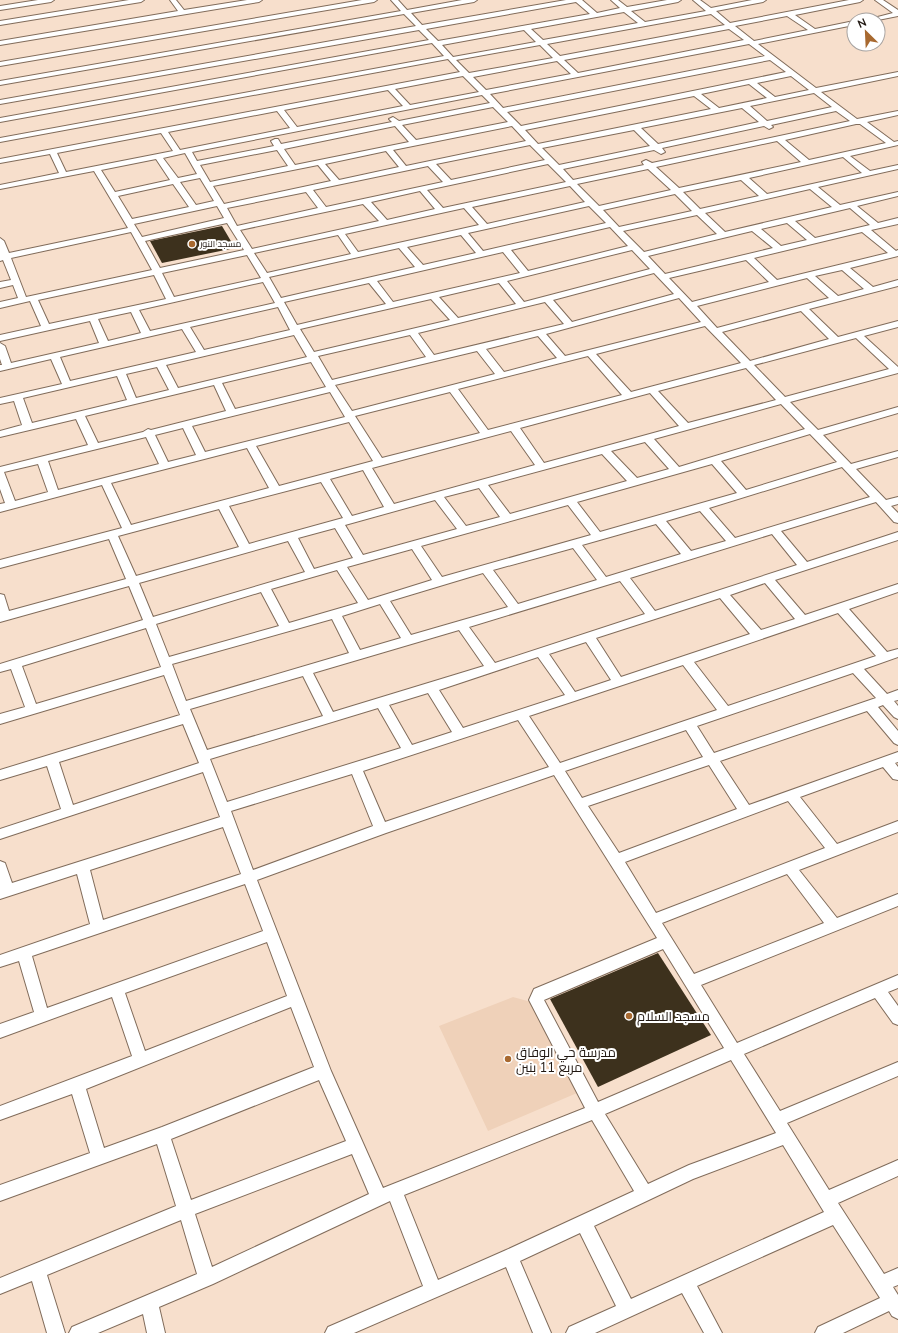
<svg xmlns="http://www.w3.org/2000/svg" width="898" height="1333" font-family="'Nunito Sans',Cairo,sans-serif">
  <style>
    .built { fill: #efd1b9 }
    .building { fill: #3d311d }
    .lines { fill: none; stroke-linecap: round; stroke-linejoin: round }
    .minor-casing { stroke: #816c5b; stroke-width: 2 }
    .minor { fill: #fff; fill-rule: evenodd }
    .poi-dot { fill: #a86930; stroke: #fff; stroke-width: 1.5 }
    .labels { text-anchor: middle; stroke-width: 4; stroke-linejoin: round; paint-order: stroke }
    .far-poi-label { font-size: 9px; fill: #201711; stroke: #fff; text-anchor: start }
    .near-poi-label { font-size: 13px; fill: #201711; stroke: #fff; text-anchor: start }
  </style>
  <rect width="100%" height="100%" fill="#f7dfcc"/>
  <path class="built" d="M513,997L531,1002L577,1093L488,1131L439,1026Z"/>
  <g class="building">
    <path d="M222,226L235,248L162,263L150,241Z"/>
    <path d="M658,953L711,1035L598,1087L550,999Z"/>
  </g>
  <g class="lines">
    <defs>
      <g id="minor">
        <path d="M38,0H54L51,2L0,10V6Z"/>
        <path d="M129,0H144L141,2L0,25V21Z"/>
        <path d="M170,0H176L184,10L247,0H262L259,2L0,45V41L178,11Z"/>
        <path d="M362,0H377L374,2L0,66V62Z"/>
        <path d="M391,0H398L407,10L462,0H477L474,2L411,13L422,25L566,0H582L597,13L620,8L611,0H618L627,7L667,0H681L678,2L631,11L645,22L706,11L693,0H700L711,8L752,0H766L763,2L716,11L730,23L849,0H863L860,2L795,15L815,29L854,21V25L758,44L816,88L898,72V76L821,92L857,119L898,111V115L867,122L894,142L898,141V145L850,156L870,171L898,165V169L818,187L840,205L898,192V196L857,206L878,223L898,218V224L871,230L896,251L898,250V256L850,268L873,287L898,280V286L809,309L838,337L898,321V327L864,336L898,367V373L790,402L818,430L898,407V413L823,435L851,464L898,451V457L856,469L886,500L898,497V504L891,506L898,513V523L894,522L876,502L781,531L807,562L898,532V540L775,580L805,615L898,584V592L849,609L887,652L898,649V657L864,669L887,694L898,690V700L894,701L898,706V719L894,717L883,705L878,707L898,731V745L894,743L867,711L720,761L749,805L898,752V762L895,763L898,767V780L893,779L883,767L800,797L837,844L898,821V832L799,870L837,918L898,894V906L701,985L737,1043L898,975V988L888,992L898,1006V1025L893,1023L875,998L744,1054L780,1111L898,1062V1076L787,1123L829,1190L898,1160V1176L838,1203L884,1274L898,1268V1285L893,1287L898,1295V1319L892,1316L889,1311L843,1333H815L818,1327L880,1298L833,1225L697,1286L722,1333H704L682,1293L595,1333H566L569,1327L616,1306L580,1233L520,1261L551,1333H533L506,1267L354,1333H325L328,1327L423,1286L390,1201L213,1284L159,1307L165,1333H147L143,1314L98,1333H69L72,1327L197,1274L181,1220L47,1275L65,1333H47L32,1281L0,1294V1278L176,1206L157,1144L0,1201V1185L90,1153L72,1094L0,1120V1106L132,1056L112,997L0,1038V1024L34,1012L19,961L0,967V955L90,924L77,874L0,899V861L5,863L12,883L220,817L203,772L0,839V829L61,809L47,766L0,780V770L180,715L164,675L0,724V714L25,707L11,669L0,672V664L143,620L129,586L0,622V594L4,595L9,611L126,579L109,539L0,568V560L122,528L102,485L0,512V504L5,503L0,489V467L88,445L76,419L0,437V431L22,425L14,401L0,404V398L62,384L51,359L0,371V365H2L0,359V343L5,346L11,363L99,343L90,321L0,341V335L41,326L30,301L0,308V302L18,298L13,285L0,288V282L11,280L3,260L0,261V238L4,241L9,253L128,228L94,171L0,189V185L59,173L50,154L0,163V159L460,72L448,59L0,142V138L444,56L432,43L0,122V118L429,40L419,30L0,104V100L416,26L404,14L0,85V81L401,11ZM576,2L590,14L438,41L426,29ZM624,12L638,23L543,40L531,29ZM711,14L725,25L560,56L547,44ZM787,16L808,30L754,41L735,26ZM729,29L744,40L578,73L564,60ZM524,30L536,42L453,57L442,45ZM749,44L765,56L503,108L490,94ZM540,45L553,58L469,73L456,60ZM770,60L786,72L521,126L507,112ZM557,61L571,74L486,90L473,77ZM463,76L479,92L410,105L395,89ZM791,76L809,90L775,97L757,83ZM749,84L767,98L719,108L701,94ZM388,90L403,106L297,127L284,110ZM814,93L832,107L767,121L750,106ZM482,95L490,103L399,121L393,117L389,119L392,122L281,144L278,139H275L271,141L274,146L197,161L192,152ZM694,96L711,109L538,144L525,130ZM493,107L508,122L416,140L402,125ZM742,108L759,122L658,144L641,128ZM277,111L290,128L180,150L168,132ZM836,111L850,121L652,163L646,160L642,162L644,165L573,180L563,169L654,150L661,154L665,152L662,148L764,126L769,129L773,127L771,125ZM856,124H860L886,143L809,160L785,140ZM395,126L409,142L295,165L284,149ZM512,126L526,141L406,166L393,150ZM634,130L650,146L559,165L542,148ZM161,133L173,151L66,172L57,153ZM777,141L801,162L679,188L656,167ZM530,145L545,160L451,180L436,164ZM277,150L288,166L210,182L200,165ZM386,151L399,167L339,180L325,164ZM185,153L197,174L178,178L163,158ZM843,157L862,173L767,194L749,178ZM156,159L170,180L115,192L101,170ZM548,164L566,182L443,208L427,190ZM318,165L331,181L224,204L213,186ZM428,166L443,182L326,207L313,190ZM648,169L671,190L599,206L577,184ZM200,178L214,201L196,205L180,182ZM741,180L759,196L700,209L683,192ZM173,184L189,207L132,219L118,196ZM570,186L585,202L487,224L472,207ZM810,189L832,207L725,232L705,213ZM420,191L435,209L387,220L371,202ZM306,192L318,208L237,226L227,208ZM675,194L692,211L619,227L603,210ZM363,204L379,221L252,249L240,230ZM217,206L224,218L142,237L134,224ZM589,206L606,223L483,251L468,233ZM464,208L479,225L358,252L345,234ZM850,208L870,225L815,238L795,221ZM697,215L717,234L644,252L623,231ZM227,223L244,250L160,268L145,241ZM787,223L807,240L781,246L761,229ZM610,227L628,246L528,271L511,250ZM752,231L773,248L665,274L648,256ZM131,232L152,270L26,297L11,258ZM862,232L888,253L777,280L754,258ZM338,235L351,254L267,273L254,253ZM461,235L476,253L423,265L407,247ZM399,248L415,267L281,298L269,277ZM632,250L650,269L524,302L507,281ZM503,252L520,273L393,302L377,281ZM247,255L261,278L174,297L162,273ZM746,260L769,282L692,302L669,278ZM842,270L864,289L838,296L815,276ZM654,273L674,294L572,322L553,300ZM154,275L166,299L49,324L38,300ZM807,278L829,298L717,328L697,306ZM263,282L275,303L150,331L139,310ZM369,283L386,304L297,325L284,302ZM499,283L516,304L458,318L439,297ZM679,298L701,322L565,356L546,334ZM431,299L450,320L314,352L300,329ZM545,302L564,324L434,355L418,333ZM278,307L290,330L204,350L190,327ZM801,311L829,339L750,361L722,332ZM131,312L141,333L108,341L98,319ZM705,326L741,363L631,392L596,354ZM182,329L196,352L70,381L60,357ZM294,335L307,357L178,388L166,365ZM410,335L426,357L332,380L318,356ZM538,336L557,358L504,372L486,349ZM856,338L889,369L785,397L754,365ZM477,351L495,374L352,411L335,385ZM588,356L622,395L488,430L458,389ZM311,362L326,387L235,409L222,383ZM157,367L169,390L136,398L126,374ZM746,368L776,400L688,423L658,391ZM117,376L127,400L32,423L23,398ZM214,385L226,411L151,430L148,429L143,432L98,443L85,416ZM330,392L345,417L205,452L192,426ZM450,392L480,433L382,458L355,416ZM650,393L679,426L544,463L520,428ZM781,404L805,429L679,467L654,439ZM349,422L373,461L279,486L256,446ZM183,428L196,455L168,462L155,435ZM511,431L535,465L394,504L372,468ZM810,434L837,462L746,490L721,461ZM146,437L159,464L58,490L48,461ZM645,442L669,469L637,478L611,451ZM247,448L269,488L131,525L111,483ZM602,454L627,481L510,514L488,485ZM38,464L48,492L15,501L4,472ZM712,464L737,493L600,532L577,502ZM842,467L870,497L735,538L709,508ZM363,470L384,507L352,516L330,479ZM321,482L343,518L249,544L229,506ZM479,488L500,517L466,526L444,497ZM435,500L457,529L363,555L345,525ZM568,505L591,535L442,577L421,546ZM219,509L239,547L136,576L118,536ZM700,511L726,541L691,551L666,521ZM656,524L681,554L606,577L582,545ZM335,528L353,558L314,569L298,538ZM772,534L797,565L655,611L630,578ZM288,541L305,572L153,617L139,583ZM573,548L597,580L518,604L493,570ZM412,549L432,580L368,600L347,567ZM337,570L358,603L289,623L271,589ZM483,573L508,607L411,635L390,601ZM620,581L645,614L495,663L469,627ZM765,583L795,619L761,630L730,595ZM261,592L279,626L169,657L156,624ZM720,598L750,634L621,677L596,638ZM380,604L401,638L360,650L342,616ZM838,613L876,656L728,706L694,662ZM332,619L349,653L186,701L172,664ZM146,628L161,667L36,704L22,666ZM459,630L484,666L333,712L313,673ZM586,642L611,680L575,692L549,654ZM538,657L565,695L463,728L439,690ZM683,665L717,710L560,763L529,716ZM853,673L876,698L714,753L697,726ZM303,676L323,716L207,750L190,709ZM428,693L452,732L412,745L389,705ZM378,708L401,748L227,802L210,759ZM518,720L549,767L385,822L363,771ZM183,724L199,763L73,805L59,762ZM686,730L703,757L582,798L565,771ZM709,765L737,809L619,853L588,806ZM352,774L373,826L253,870L231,811ZM554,775L657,938L534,989L529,1000L585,1108L383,1188L331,1071L257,880L386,833ZM788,801L825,848L656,913L625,862ZM223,827L241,874L103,920L90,870ZM787,874L824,923L694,974L662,923ZM245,884L263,931L47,1008L32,956ZM267,942L287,996L145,1051L125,993ZM663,949L724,1048L598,1102L544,1000ZM291,1007L314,1067L162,1127L104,1148L86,1089ZM731,1060L776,1133L689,1165L648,1184L605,1114ZM319,1080L346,1141L191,1200L171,1139ZM592,1120L634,1191L504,1251L438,1280L404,1195ZM783,1145L824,1212L631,1299L594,1226L693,1179ZM352,1154L369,1194L212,1267L195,1214Z"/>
        <path d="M875,0H883L898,10V16L878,20H866L893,13Z"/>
      </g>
    </defs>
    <use href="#minor" class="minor-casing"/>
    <use href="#minor" class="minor"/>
  </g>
  <g class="poi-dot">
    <circle cx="192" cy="244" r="4"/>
    <circle cx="629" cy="1016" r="4"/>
    <circle cx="508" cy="1059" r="4"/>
  </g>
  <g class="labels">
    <g class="far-poi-label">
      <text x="200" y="247">مسجد النور</text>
    </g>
    <g class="near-poi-label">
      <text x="637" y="1021">مسجد السلام</text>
      <text x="516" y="1057">مدرسة حي الوفاق<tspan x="516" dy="15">مربع 11 بنين</tspan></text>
    </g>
  </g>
  <g transform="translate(866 32) rotate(336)"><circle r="19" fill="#ffffff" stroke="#a6a2a0"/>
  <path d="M0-3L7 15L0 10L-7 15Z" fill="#a86930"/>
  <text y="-6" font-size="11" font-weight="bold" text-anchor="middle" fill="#201711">N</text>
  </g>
</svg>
